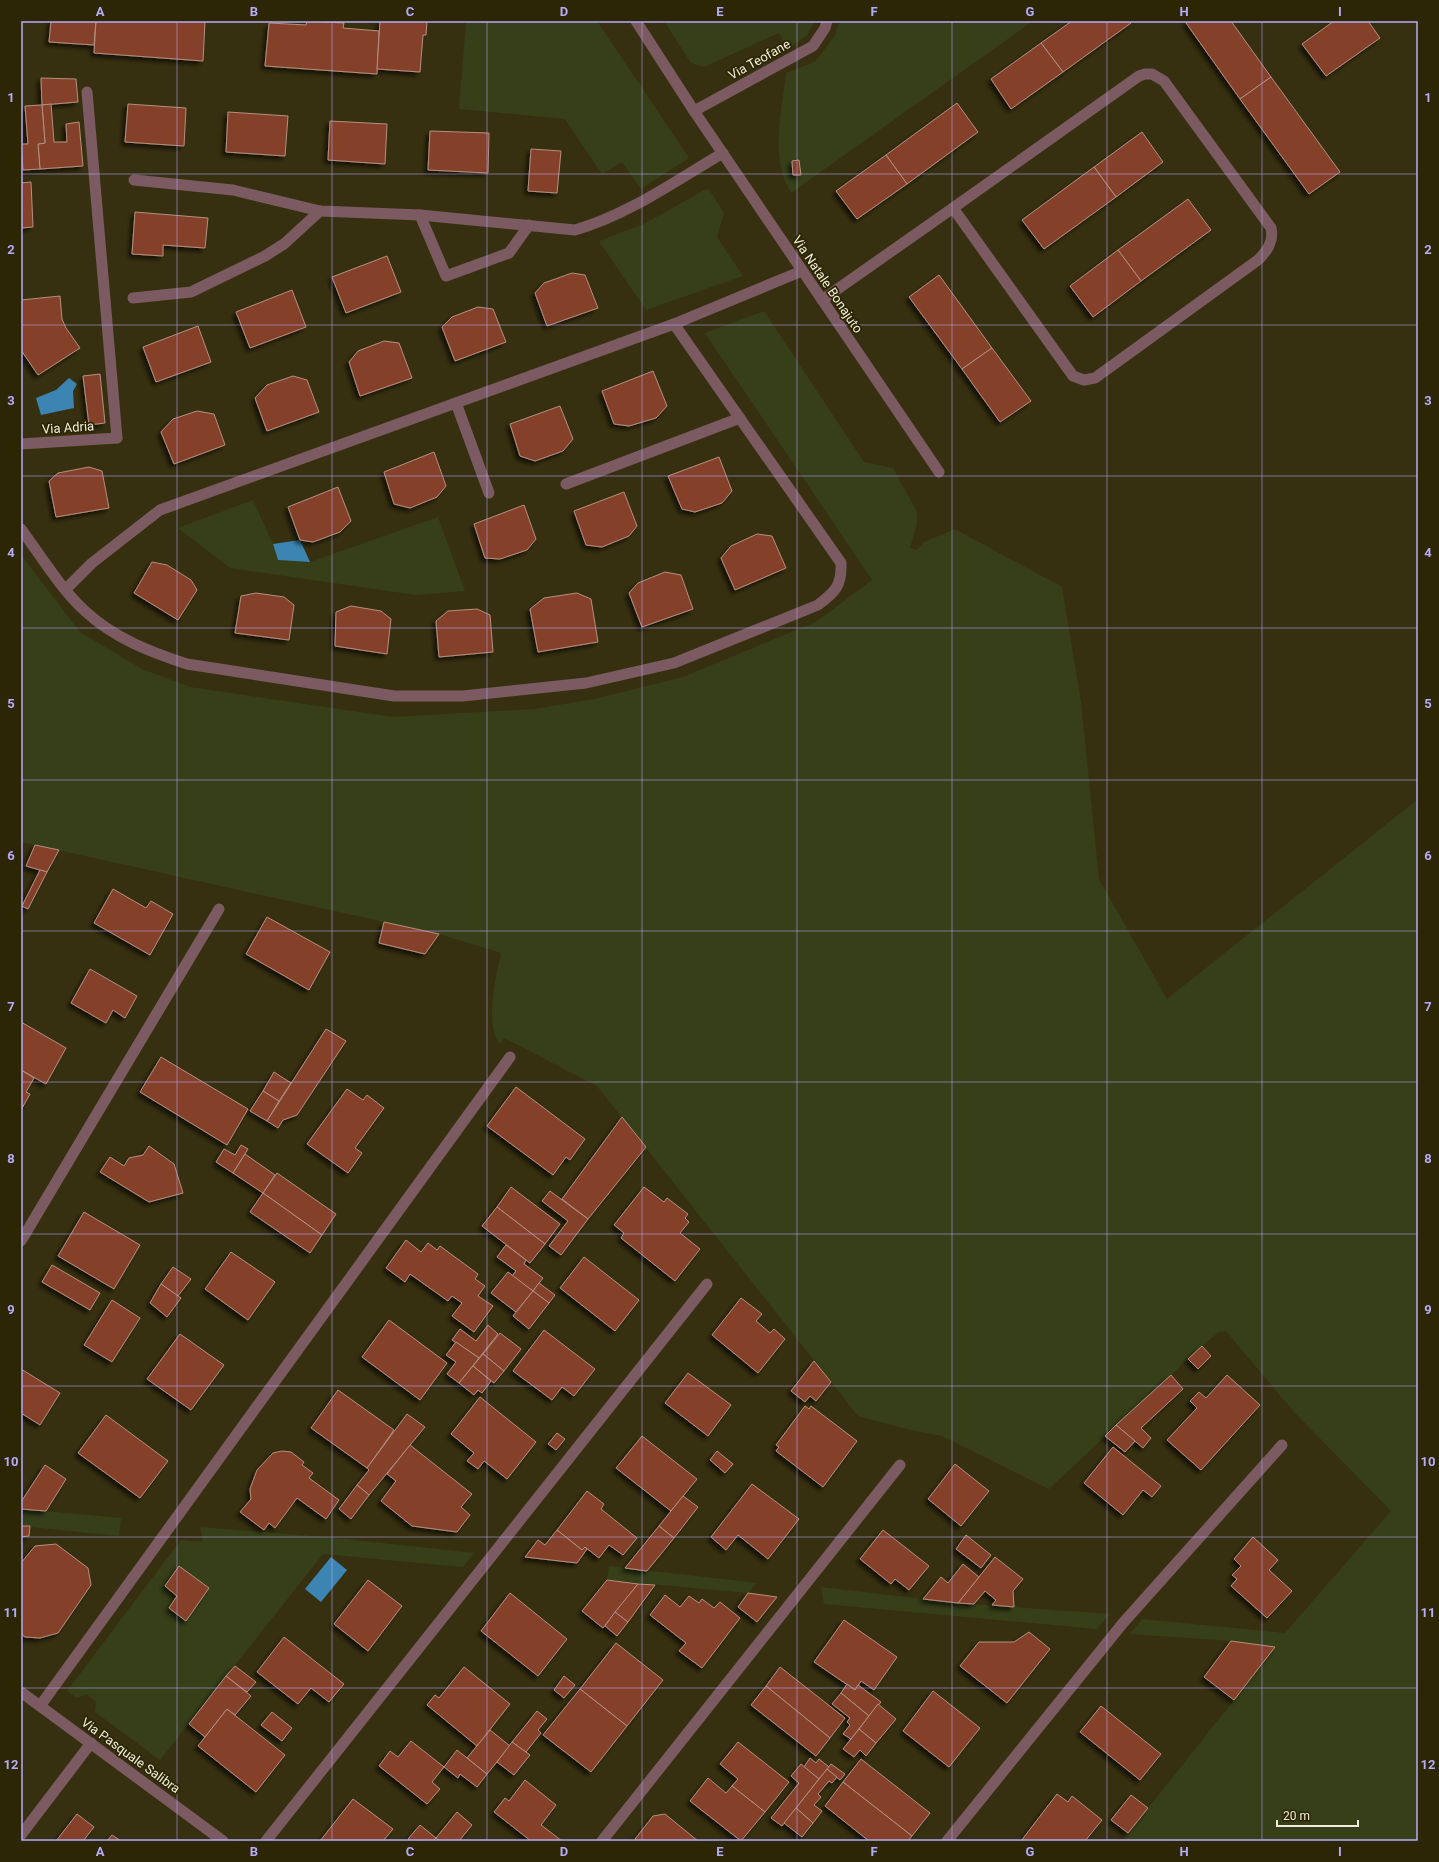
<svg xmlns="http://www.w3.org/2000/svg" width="1439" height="1862" font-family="Roboto,sans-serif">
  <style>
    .green { fill: #363f18 }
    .water { fill: #3c85b2 }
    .building { fill: #854129; stroke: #b48f82; filter: url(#shadow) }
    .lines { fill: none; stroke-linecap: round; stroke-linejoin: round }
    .service { stroke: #7c5a62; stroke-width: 11 }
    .minor { stroke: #7c5a62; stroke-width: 11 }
    .grid { fill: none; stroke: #b4acf9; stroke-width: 1; stroke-opacity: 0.55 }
    .labels { text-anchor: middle; stroke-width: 3.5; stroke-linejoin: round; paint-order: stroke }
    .street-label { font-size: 13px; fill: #f0ecd9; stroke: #2d2605 }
    .neatline { fill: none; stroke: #b4acf9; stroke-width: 1.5 }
    .grid-label { font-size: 13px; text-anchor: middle; font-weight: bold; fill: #b4acf9 }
  </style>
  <defs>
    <filter id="shadow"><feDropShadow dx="-3.5" dy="3.5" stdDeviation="2" flood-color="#0009"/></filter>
  </defs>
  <rect width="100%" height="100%" fill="#373010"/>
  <g class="green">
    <path d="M466,21H597L689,158L641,189L622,162L602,174L565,119L459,109Z"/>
    <path d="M664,21H815L807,35L781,55L783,40L779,33L704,67L691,63Z"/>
    <path d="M840,21H1033L791,193C769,155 782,114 786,73L816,61L835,35Z"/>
    <path d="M708,188L724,213L717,237L743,276L646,310L599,241L644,224Z"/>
    <path d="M764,311L864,462L893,468L917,512V523L910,548L917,550L924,542L955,529L1062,587L1081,702L1099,879L1167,999L1418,799V1841H1122L1234,1700L1231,1641L1130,1634L1142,1619L1285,1633L1391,1511L1294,1412L1226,1331L1219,1332L1202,1346L1049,1489L942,1436L910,1430L858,1416L597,1086L504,1038L500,1044C484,1024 496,977 501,953L439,934L21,842V555L80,632L142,669L190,687L393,717L534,709L594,699L683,677L816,622L872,580L705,333Z"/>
    <path d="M253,500L273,544L278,560L310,562L438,517L465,591L416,595L230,568L178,528Z"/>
    <path d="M21,1509L121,1518L119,1536L21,1526Z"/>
    <path d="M200,1527L336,1538L474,1553L463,1567L323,1554L160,1760L95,1712L96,1702L87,1694L77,1698L67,1691L181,1540L203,1542Z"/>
    <path d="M609,1566L757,1583L748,1593L607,1580Z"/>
    <path d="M821,1587L958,1603L1110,1614L1097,1629L824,1604Z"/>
  </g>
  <g class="water">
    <path d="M69,378L77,384L73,391L74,408L41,415L36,398L56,390Z"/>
    <path d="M300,540L310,562L278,560L273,544Z"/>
    <path d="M331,1557L347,1570L321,1602L305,1589Z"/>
  </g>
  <g class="building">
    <path d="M51,21H96L94,45L49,42Z"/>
    <path d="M96,21H205L203,61L94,53Z"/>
    <path d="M307,21L344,23L343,28L379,31L377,74L265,66L269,23L306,25Z"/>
    <path d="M380,21H427L426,35H423L420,72L377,69Z"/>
    <path d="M1072,21H1130L1131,23L1063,72L1041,43Z"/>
    <path d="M1188,21H1231L1271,77L1240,99L1186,23Z"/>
    <path d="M1334,21H1368L1380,38L1326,76L1302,44Z"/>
    <path d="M1041,43L1063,72L1011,109L991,79Z"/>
    <path d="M1271,77L1340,172L1309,194L1240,99Z"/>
    <path d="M41,78L76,79L78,102L42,105Z"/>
    <path d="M957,103L978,132L907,184L886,155Z"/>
    <path d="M51,104L54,142H67L66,124L79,122L83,166L40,169L38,144L45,143L42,105Z"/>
    <path d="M128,104L186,108L184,146L125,142Z"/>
    <path d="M42,105L45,143L38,144L40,169L23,170L21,144H28L25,106Z"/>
    <path d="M228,112L288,116L285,156L226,152Z"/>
    <path d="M330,121L387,124L385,164L328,160Z"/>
    <path d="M430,131L489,133L488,173L428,170Z"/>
    <path d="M1142,132L1163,162L1116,197L1094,167Z"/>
    <path d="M531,149L561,151L557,193L528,191Z"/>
    <path d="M886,155L907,184L857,219L836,191Z"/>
    <path d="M799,160L801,175H793L792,161Z"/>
    <path d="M1094,167L1116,197L1044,249L1022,220Z"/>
    <path d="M31,182L33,227L21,228V183Z"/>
    <path d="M1188,199L1211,230L1141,281L1118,250Z"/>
    <path d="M135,212L208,218L205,248L163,245V256L132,254Z"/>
    <path d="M1118,250L1141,281L1093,317L1070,286Z"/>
    <path d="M387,256L401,292L346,313L332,277Z"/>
    <path d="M572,273L585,275L598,308L547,326L535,293L544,283Z"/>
    <path d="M939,275L992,348L962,369L909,297Z"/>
    <path d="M292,290L306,327L250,348L236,312Z"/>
    <path d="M60,296L62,319L66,328L80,348L38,375L21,350V300Z"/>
    <path d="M478,307L493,309L506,342L455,361L442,327L452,317Z"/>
    <path d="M198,326L211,362L156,382L143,347Z"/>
    <path d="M384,341L399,343L412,378L360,396L349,362L358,351Z"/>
    <path d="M992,348L1031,401L1000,422L962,369Z"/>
    <path d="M653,371L667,406L656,418L629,426L614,424L602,391Z"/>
    <path d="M100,374L105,423L89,425L83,376Z"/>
    <path d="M293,376L307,380L319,412L267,431L255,398L267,385Z"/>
    <path d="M560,406L573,439L563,451L535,461L520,456L510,424Z"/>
    <path d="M197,411L214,414L225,445L174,464L161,432L173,419Z"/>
    <path d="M434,452L446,486L437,497L410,508L394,504L384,472Z"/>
    <path d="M719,457L732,491L722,503L695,512L682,509L668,476Z"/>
    <path d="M89,467L102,471L109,508L56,517L49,481L58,473Z"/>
    <path d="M338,487L351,521L340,532L313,542L300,540L288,507Z"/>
    <path d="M624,492L637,526L629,536L602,547L586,545L574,511Z"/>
    <path d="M524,505L536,539L527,550L500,559L485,558L474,524Z"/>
    <path d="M757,534L772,536L786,568L735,590L721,558L731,546Z"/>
    <path d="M152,562L167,565L191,580L197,590L178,620L134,593Z"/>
    <path d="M665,572L681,575L693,609L642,627L629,593L638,583Z"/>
    <path d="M256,593L284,597L294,605L289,640L235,633L241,596Z"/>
    <path d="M577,593L591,599L598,642L538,652L530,609L544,598Z"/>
    <path d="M351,606L381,611L391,619L387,654L335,646L336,612Z"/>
    <path d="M477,609L490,615L493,652L439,657L436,621L448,611Z"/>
    <path d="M35,845L59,850L47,872L26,866Z"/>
    <path d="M40,870L47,872L28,909L22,906Z"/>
    <path d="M113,889L146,908L151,901L173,914L150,955L94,923Z"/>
    <path d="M267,917L330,952L309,990L246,954Z"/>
    <path d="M384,922L439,934L425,954L379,943Z"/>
    <path d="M90,969L137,996L125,1018L113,1010L106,1023L71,1003Z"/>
    <path d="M21,1022L66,1048L46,1084L21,1070Z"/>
    <path d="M326,1029L346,1041L297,1115L283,1120L278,1128L267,1121Z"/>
    <path d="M161,1057L248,1109L227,1145L140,1092Z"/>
    <path d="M21,1070L34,1078L26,1092L30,1094L21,1110Z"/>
    <path d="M274,1072L291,1083L279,1101L263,1091Z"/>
    <path d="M516,1087L585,1139L570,1160L566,1157L553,1175L487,1126Z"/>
    <path d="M347,1089L363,1100L367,1095L384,1108L355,1148L362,1153L348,1173L307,1144Z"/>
    <path d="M263,1091L279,1101L267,1121L250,1111Z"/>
    <path d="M622,1117L646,1147L588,1219L562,1199Z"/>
    <path d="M241,1145L248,1149L233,1173L216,1162L224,1149L235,1155Z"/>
    <path d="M149,1146L174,1164L183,1193L149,1202L100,1172L110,1157L124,1166L129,1158L143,1155Z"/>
    <path d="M245,1154L275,1175L263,1193L233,1173Z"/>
    <path d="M277,1173L336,1214L322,1235L263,1193Z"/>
    <path d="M511,1187L560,1224L545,1244L497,1207Z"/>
    <path d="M644,1187L664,1202L667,1198L688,1214L685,1218L689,1222L680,1233L700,1249L675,1281L621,1238L624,1233L614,1225Z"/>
    <path d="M550,1191L588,1219L561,1255L549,1246L568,1221L542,1201Z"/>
    <path d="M263,1193L322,1235L310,1253L250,1212Z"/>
    <path d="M497,1207L545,1244L530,1263L482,1226Z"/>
    <path d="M84,1212L140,1245L114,1289L58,1256Z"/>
    <path d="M406,1240L421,1252L428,1243L437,1250L440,1246L478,1274L475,1279L485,1286L478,1296L493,1306L474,1332L452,1316L462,1303L452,1296L448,1301L410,1274L405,1282L386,1268Z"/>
    <path d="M506,1245L526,1260L524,1264L543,1278L533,1291L512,1276L516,1271L497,1257Z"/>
    <path d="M231,1252L275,1282L248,1320L205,1289Z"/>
    <path d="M584,1257L639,1300L615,1331L560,1288Z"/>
    <path d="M52,1265L100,1293L90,1310L42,1282Z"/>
    <path d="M173,1267L191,1279L178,1296L161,1284Z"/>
    <path d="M508,1272L533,1291L516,1312L491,1293Z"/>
    <path d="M539,1283L555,1295L549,1303L533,1291Z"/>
    <path d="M161,1284L181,1298L167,1317L150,1303Z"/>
    <path d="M533,1291L549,1303L529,1329L513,1316Z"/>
    <path d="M741,1298L762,1314L756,1321L770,1333L774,1329L785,1339L758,1373L712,1335Z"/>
    <path d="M112,1300L140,1318L112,1362L84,1345Z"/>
    <path d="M389,1320L447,1363L420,1400L362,1357Z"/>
    <path d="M488,1325L498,1334L479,1358L452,1340L460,1329L476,1341Z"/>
    <path d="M544,1330L595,1369L574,1396L562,1387L552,1400L513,1371Z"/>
    <path d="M500,1333L521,1349L504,1371L483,1354Z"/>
    <path d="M180,1334L224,1365L191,1410L147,1379Z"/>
    <path d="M456,1342L479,1358L459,1383L447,1374L456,1362L446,1355Z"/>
    <path d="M1202,1346L1211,1356L1198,1369L1188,1359Z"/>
    <path d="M483,1354L504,1371L494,1383L473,1366Z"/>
    <path d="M814,1361L831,1382L816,1401L810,1396L805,1402L791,1391Z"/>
    <path d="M473,1366L491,1381L482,1393L478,1390L474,1395L459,1383Z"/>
    <path d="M21,1369L60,1393L40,1425L21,1413Z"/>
    <path d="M688,1373L731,1405L708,1436L665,1403Z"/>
    <path d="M1171,1375L1183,1389L1141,1428L1151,1438L1143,1448L1116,1425Z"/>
    <path d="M1227,1375L1260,1405L1201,1470L1167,1440L1197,1408L1190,1401L1199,1392L1206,1398Z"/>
    <path d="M338,1390L394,1430L367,1468L311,1428Z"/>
    <path d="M480,1397L536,1442L507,1479L484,1461L478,1469L467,1461L474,1453L451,1434Z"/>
    <path d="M805,1406L809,1409L811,1406L857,1441L823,1487L776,1451L779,1447L776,1445Z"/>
    <path d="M407,1414L425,1427L369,1495L357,1485L369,1470L367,1468Z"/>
    <path d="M106,1415L168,1461L140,1498L78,1453Z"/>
    <path d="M1116,1425L1135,1441L1125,1452L1105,1436Z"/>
    <path d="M557,1433L565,1439L556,1450L548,1444Z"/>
    <path d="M642,1436L697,1479L671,1511L616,1468Z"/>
    <path d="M410,1445L472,1494L461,1507L470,1515L457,1532L412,1526L381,1501L396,1481L387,1474Z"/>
    <path d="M1113,1447L1161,1486L1152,1497L1143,1490L1123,1515L1084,1483Z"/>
    <path d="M282,1451L291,1452L304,1462L302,1465L313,1473L309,1478L339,1500L326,1519L297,1498L275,1528L269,1523L264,1530L240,1512L251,1499L250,1489L257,1470L273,1453Z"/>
    <path d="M717,1451L733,1464L725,1473L710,1460Z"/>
    <path d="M955,1464L989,1491L961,1526L928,1499Z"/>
    <path d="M45,1465L66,1479L46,1511L21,1509V1502Z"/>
    <path d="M752,1484L799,1519L768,1559L738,1535L726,1550L711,1537Z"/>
    <path d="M357,1485L369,1495L351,1519L339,1509Z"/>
    <path d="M587,1491L604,1504L601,1509L637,1538L623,1555L609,1545L599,1558L585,1547L582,1550L557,1530Z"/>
    <path d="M683,1496L698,1507L674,1538L659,1526Z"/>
    <path d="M21,1526H30L29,1536L21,1537Z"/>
    <path d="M659,1526L674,1538L647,1571L625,1568Z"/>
    <path d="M557,1530L582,1550L585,1547L587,1549L577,1563L525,1557L538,1540L545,1545Z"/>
    <path d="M883,1530L929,1566L909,1590L895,1579L891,1584L860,1559Z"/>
    <path d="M966,1535L991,1555L981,1568L956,1549Z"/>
    <path d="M1253,1537L1278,1560L1269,1570L1292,1591L1267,1618L1231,1586L1237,1579L1232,1575L1241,1566L1234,1559Z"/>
    <path d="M56,1544L88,1568L91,1585L58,1633L40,1638L25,1637L21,1634V1563L35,1546Z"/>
    <path d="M995,1557L1023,1579L1013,1591L1014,1607L992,1605L996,1600L985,1591L974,1604L958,1603Z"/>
    <path d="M963,1564L979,1577L958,1603L923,1599L941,1577L948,1583Z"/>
    <path d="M179,1566L209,1588L186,1621L169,1608L177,1596L165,1586Z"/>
    <path d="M368,1580L402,1606L368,1651L334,1624Z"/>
    <path d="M607,1580L638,1584L603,1628L582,1611Z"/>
    <path d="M638,1584L655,1585L628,1622L615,1612Z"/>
    <path d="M510,1593L567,1639L538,1676L481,1631Z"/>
    <path d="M748,1593L777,1597L757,1622L738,1607Z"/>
    <path d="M665,1595L680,1607L689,1596L699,1603L702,1599L714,1608L720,1602L740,1618L702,1668L679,1651L686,1643L650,1615Z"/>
    <path d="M615,1612L628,1622L617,1636L605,1626Z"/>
    <path d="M844,1620L897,1657L874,1690L861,1681L855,1690L814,1662Z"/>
    <path d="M1029,1632L1050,1649L1007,1703L960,1666L979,1642H1014Z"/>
    <path d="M284,1637L344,1684L329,1702L311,1688L298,1704L257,1672Z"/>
    <path d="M1231,1641L1275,1647L1234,1700L1204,1677Z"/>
    <path d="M616,1643L663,1680L627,1726L580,1689Z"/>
    <path d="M235,1666L256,1682L247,1692L226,1676Z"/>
    <path d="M464,1667L510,1704L477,1746L427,1705L435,1695L439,1698Z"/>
    <path d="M780,1667L845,1718L830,1738L766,1686Z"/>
    <path d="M226,1676L251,1696L235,1715L227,1709L205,1737L189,1724Z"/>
    <path d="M564,1676L575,1685L564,1698L554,1690Z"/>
    <path d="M847,1684L855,1690L858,1685L881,1702L869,1716L841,1693Z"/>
    <path d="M766,1686L830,1738L816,1756L751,1705Z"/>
    <path d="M580,1689L627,1726L591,1772L543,1735Z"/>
    <path d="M933,1691L980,1728L949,1767L903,1731Z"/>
    <path d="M841,1693L869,1716L851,1739L843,1734L850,1725L847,1722L850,1718L832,1704Z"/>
    <path d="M878,1704L896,1719L876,1743L859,1729Z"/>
    <path d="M1101,1706L1161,1754L1140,1780L1080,1732Z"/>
    <path d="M227,1709L285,1755L256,1792L198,1746Z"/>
    <path d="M537,1711L547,1719L538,1730L541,1733L526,1752L512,1742Z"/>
    <path d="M272,1712L292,1728L282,1741L261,1725Z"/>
    <path d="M859,1729L876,1743L866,1756L860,1750L854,1757L843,1749Z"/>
    <path d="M490,1730L510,1746L487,1774L467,1758Z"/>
    <path d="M411,1741L444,1767L432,1782L440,1789L427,1804L379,1766L390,1751L398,1757Z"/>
    <path d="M512,1742L530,1755L514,1775L497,1762Z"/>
    <path d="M738,1742L789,1782L765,1812L732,1786L738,1779L720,1764Z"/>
    <path d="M457,1750L487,1774L477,1787L460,1774L458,1778L444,1767Z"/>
    <path d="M810,1758L816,1763L819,1759L829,1767L819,1779L804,1767Z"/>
    <path d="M861,1759L930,1813L912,1836L843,1782Z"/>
    <path d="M801,1764L819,1779L782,1826L771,1818L799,1783L791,1776Z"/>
    <path d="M831,1764L845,1774L840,1780L827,1769Z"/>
    <path d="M827,1769L837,1777L832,1783L829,1781L818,1794L821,1797L814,1805L822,1811L813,1823L796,1808Z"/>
    <path d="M708,1778L726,1793L732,1786L765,1812L741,1841L690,1801Z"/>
    <path d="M525,1780L556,1805L541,1825L562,1841H531L494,1812L505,1798L509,1801Z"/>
    <path d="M843,1782L912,1836L908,1841H869L825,1806Z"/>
    <path d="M1057,1794L1068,1802L1072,1796L1102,1820L1085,1841H1021Z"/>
    <path d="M1131,1795L1148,1808L1128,1833L1111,1820Z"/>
    <path d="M353,1799L393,1829L383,1841H320Z"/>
    <path d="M796,1808L813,1823L802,1837L784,1823Z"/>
    <path d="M457,1812L472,1825L459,1841H440L436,1838Z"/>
    <path d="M77,1814L94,1827L83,1841H56Z"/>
    <path d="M665,1814L698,1841H638L635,1839L653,1816Z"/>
    <path d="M420,1825L436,1838L433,1841H411L408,1839Z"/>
    <path d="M112,1835L121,1841H107Z"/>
  </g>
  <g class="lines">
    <g class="service">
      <path d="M1145,74H1152L1164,81L1271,228C1274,242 1267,251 1258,260L1095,378L1084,380L1073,376L953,208L1139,76Z"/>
      <path d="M87,92L117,438"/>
      <path d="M134,180L233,190L320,211L420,215L575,230C628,215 675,181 723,153"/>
      <path d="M420,215L446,276L509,253L529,225"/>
      <path d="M133,298L191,292L265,256L284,244L320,211"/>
      <path d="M822,300L953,208"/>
      <path d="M674,324L802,271"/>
      <path d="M456,403L489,493"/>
      <path d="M566,484L740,418"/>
      <path d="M21,529C41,556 60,588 85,611C114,638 150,652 187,664L394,696H463L586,683L674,663L818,605C835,592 842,586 841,563L674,324L160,510L92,563L66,589"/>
    </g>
    <g class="minor">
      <path d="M636,21L694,111L939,472"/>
      <path d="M694,111L813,46L825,28L827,21"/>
      <path d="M21,444L117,438"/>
      <path d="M21,1241L219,909"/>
      <path d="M21,1692L223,1841"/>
      <path d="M40,1706L510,1057"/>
      <path d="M21,1835L91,1743"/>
      <path d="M266,1841L707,1284"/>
      <path d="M602,1841L900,1465"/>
      <path d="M947,1841L1123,1623L1282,1445"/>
    </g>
  </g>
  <path class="grid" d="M177,21V1841M332,21V1841M487,21V1841M642,21V1841M797,21V1841M952,21V1841M1107,21V1841M1262,21V1841M21,174H1418M21,325H1418M21,476H1418M21,628H1418M21,780H1418M21,931H1418M21,1082H1418M21,1234H1418M21,1386H1418M21,1537H1418M21,1688H1418"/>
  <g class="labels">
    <g class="street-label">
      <text transform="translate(759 59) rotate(-29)" y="5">Via Teofane</text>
      <text transform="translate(828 284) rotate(56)" y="5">Via Natale Bonajuto</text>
      <text transform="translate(68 427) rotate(-4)" y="5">Via Adria</text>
      <text transform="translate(131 1755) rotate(36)" y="5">Via Pasquale Salibra</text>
    </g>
  </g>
  <rect width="1439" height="1862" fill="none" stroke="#2d2605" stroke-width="44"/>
  <path d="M1277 1820v6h81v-6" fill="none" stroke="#f0ecd9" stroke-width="2"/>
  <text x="1283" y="1820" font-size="12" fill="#f0ecd9" stroke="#2d2605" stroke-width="3" paint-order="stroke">20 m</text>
  <rect x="22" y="22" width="1395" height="1818" class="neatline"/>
  <g class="grid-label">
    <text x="100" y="16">A</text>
    <text x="254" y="16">B</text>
    <text x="410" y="16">C</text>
    <text x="564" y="16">D</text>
    <text x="720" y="16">E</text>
    <text x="874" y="16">F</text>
    <text x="1030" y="16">G</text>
    <text x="1184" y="16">H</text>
    <text x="1340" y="16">I</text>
    <text x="11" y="102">1</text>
    <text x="1428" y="102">1</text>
    <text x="11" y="254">2</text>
    <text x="1428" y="254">2</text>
    <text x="11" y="405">3</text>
    <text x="1428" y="405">3</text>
    <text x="11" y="557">4</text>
    <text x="1428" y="557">4</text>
    <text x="11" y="708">5</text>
    <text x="1428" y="708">5</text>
    <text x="11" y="860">6</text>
    <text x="1428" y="860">6</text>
    <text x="11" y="1011">7</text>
    <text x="1428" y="1011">7</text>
    <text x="11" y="1163">8</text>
    <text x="1428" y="1163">8</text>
    <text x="11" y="1314">9</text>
    <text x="1428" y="1314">9</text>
    <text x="11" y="1466">10</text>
    <text x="1428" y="1466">10</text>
    <text x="11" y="1617">11</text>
    <text x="1428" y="1617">11</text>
    <text x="11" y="1769">12</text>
    <text x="1428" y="1769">12</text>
    <text x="100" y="1856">A</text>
    <text x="254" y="1856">B</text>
    <text x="410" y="1856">C</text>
    <text x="564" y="1856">D</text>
    <text x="720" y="1856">E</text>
    <text x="874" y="1856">F</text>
    <text x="1030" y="1856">G</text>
    <text x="1184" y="1856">H</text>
    <text x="1340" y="1856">I</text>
  </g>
</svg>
